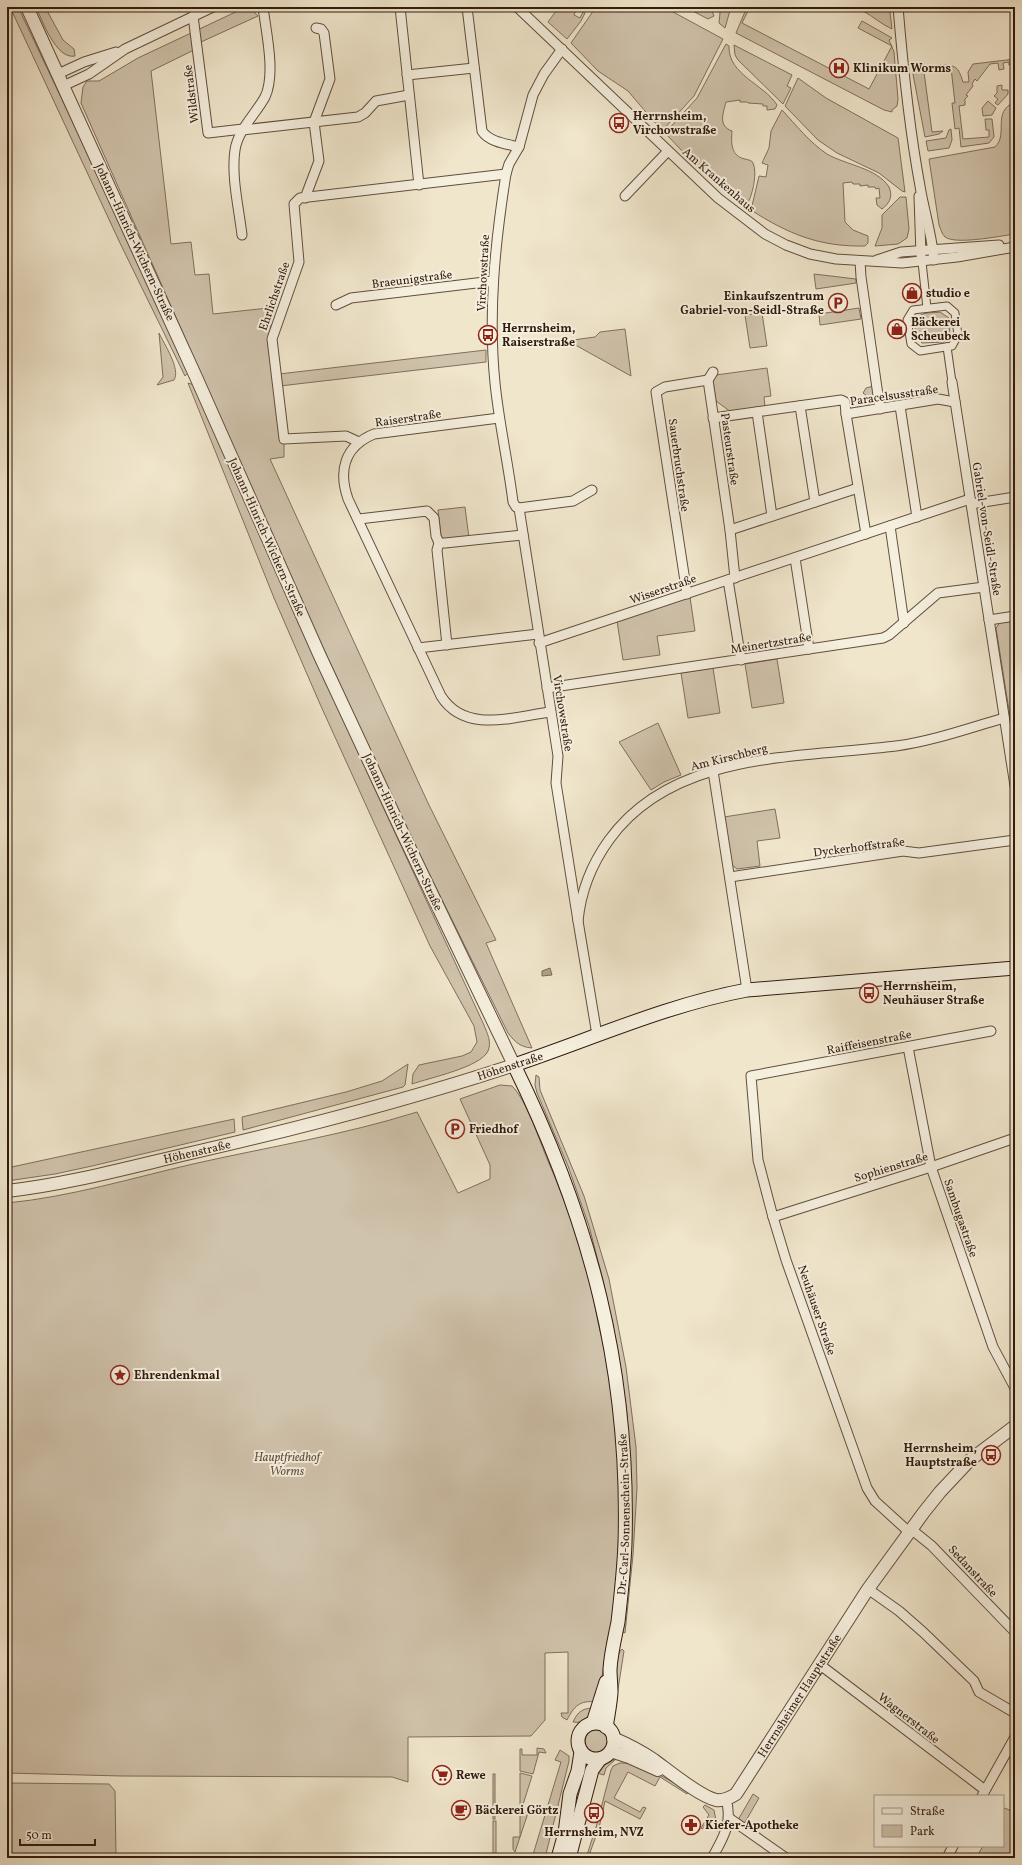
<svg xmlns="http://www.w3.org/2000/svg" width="1022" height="1865" font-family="Vollkorn,serif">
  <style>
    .green { fill: #d0c3ac; stroke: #806f5d }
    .water { fill: #afa18b; stroke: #7d6b59 }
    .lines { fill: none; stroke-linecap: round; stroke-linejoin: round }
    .pedestrian-casing { stroke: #614e3e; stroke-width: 9 }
    .minor-casing { stroke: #614e3e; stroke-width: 11 }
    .tertiary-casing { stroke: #614e3e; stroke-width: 14 }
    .secondary-casing { stroke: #311b0e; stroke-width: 15 }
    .pedestrian { stroke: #f5efde; stroke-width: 7 }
    .minor { stroke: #f5efde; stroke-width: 9 }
    .tertiary { stroke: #f5efde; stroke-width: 12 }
    .secondary { stroke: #f5efde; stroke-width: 13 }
    .labels { text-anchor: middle; stroke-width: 4; stroke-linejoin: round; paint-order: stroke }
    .poi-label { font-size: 12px; font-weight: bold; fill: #311b0e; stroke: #f5efde; text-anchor: start }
    .street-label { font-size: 12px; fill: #311b0e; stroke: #f5efde }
    .park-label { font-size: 12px; font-style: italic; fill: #614d3d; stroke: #f5efde }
  </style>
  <rect width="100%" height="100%" fill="#f0e6cc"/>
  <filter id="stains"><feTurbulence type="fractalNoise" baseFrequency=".005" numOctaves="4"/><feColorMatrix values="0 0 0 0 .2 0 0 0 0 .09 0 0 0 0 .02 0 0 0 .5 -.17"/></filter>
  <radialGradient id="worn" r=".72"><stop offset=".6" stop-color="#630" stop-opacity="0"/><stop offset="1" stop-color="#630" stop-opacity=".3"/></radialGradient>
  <g class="green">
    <path d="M10,7H18L117,215L188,373L185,376L120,243Z"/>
    <path d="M36,7H45L63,40L74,49L75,56C56,60 42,20 36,7Z"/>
    <path d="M559,7H569L576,10L574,15L580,18L583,12L585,13L581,21L567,39L548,22Z"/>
    <path d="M596,7H664L723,39L694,96L662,131L628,91L598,71L571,43Z"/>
    <path d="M685,7H704L712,11L714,16L708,19Z"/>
    <path d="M719,7H731L725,28L719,23L720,13Z"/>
    <path d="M747,7H750L742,23L869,89L892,46L858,28L862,21L892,38L889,40L894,52L898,99L897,106L892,110V112L884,110L736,33Z"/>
    <path d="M865,7H883L890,12L892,29C881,24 874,17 863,11Z"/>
    <path d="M244,8H250L258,16L201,42L194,50L151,71L171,244L191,242L195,275L209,274L213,314L268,308L284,439V457L270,459L428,803L496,940L486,943L532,1048C520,1047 515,1042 508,1033L405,825L312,624L81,103L83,87L87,81H99L138,58Z"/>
    <path d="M726,44L729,46C728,75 764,84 777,105L775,109L767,110V106H763V104L748,103L747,102H740V100L726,102C723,114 718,126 732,131C731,144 731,156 745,159C748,160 752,160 753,163C758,173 752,198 746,206C716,189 689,158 665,133L697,98Z"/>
    <path d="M734,45L792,75L787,86L791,88L783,104L738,60L735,55Z"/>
    <path d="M1015,59V65H1009V62L1003,63L1004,69L999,70L998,63L990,64L977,81L975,79L972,84L973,86L966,95L968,96L965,99V105L959,106L963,139L989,137V130H986L985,119H992L994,137L989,143L961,147L959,128L955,129L952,103H955L951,68L940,70L939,65C956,65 958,66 963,82H969L968,72L973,64Z"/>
    <path d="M929,66L934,70L924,72L932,132L943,131L939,134L925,137L912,69Z"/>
    <path d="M798,78L826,98L898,138L905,192L902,191L879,173L837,153L818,140L785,106Z"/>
    <path d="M1002,85V90H1008V94L998,105L995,103L998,99L994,96L997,93V86Z"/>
    <path d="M988,101L996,108L992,115L983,116L982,108Z"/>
    <path d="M1015,102V234C1000,236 956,245 945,237C942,234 941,230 939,225L929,159L995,147C1009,134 991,112 1015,102Z"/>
    <path d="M782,110C796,125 810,143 827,154C846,165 877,168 889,187C893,196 890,203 882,209L877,205L876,198H880L879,188L876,189L875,187H868V185L860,186V184H853L852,182L843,183L845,222L853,230L868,236V243L865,246C820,247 788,234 751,210L759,176L766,177L768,165L762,163L769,148L771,131Z"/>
    <path d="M951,129L952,140L949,148L928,151L926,141L946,138L949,130Z"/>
    <path d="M900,197H906L909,229L907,238L898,244L875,246L882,228V215Z"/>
    <path d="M814,274L856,279V283L816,289Z"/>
    <path d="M859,308L861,319L820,325L819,314Z"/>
    <path d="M940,312L949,318L950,337L944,342L922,343C915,338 911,319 921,315C926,312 935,313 940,312Z"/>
    <path d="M762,313L767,346L750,348L745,315Z"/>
    <path d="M625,329L631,376L570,342L573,340L595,337L600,332Z"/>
    <path d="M159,333C164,344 181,369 174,380L157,385L163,377Z"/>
    <path d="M486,350V362L280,386L279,374Z"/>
    <path d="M767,368L771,396L764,397L765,407L731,412L716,401L713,380L716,375Z"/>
    <path d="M188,383L194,385L372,783L484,1025C487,1033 492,1042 488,1051C481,1067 429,1078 412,1084L413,1074L419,1065L462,1056L471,1052L477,1042L474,1026L430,946L320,704L274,598Z"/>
    <path d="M874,386L875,396L872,404L869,405L868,397L863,393L866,388Z"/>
    <path d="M465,507L469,538L446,541L441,536L438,510Z"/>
    <path d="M690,597L695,631L657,636L660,655L623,660L617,621Z"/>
    <path d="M1015,619V748L996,628L1001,621Z"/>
    <path d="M777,659L784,703L752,708L745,664Z"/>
    <path d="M713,668L720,713L688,718L681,673Z"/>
    <path d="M658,723L681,775L664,782L651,790L619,742Z"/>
    <path d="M775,809L780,838L757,841L760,866L737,869L732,865L724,817Z"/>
    <path d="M408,1064L405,1085L403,1087L243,1130L242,1117L346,1092L382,1081Z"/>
    <path d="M536,1075L539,1077L540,1090L584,1196L609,1279L626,1367L636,1447L637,1488L633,1555L625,1633L622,1632L630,1475L627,1415L620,1364L603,1280L589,1226L568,1166L537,1093L535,1085Z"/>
    <path d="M500,1085L512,1086C526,1099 540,1142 548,1161C570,1212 589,1267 598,1322C600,1335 606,1347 608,1359C611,1376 612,1393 614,1410C624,1508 620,1606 596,1702C580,1700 574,1706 567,1720L562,1717L561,1713H568V1652L545,1653V1720L531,1736L408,1737V1782L392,1777L121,1776L7,1773V1203C70,1197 132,1178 193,1164C268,1147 344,1135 417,1112L458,1193L490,1179V1165L460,1099Z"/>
    <path d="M234,1119L235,1132L92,1166L55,1174L7,1181V1168Z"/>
    <path d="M622,1649L624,1651L616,1702C616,1690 613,1657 622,1649Z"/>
    <path d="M595,1708C589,1717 585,1724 573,1722C578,1711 583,1708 595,1708Z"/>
    <circle cx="597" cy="1741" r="12"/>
    <path d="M537,1748L544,1749L546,1753L539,1752L533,1774L520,1771V1749H522V1755H537Z"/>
    <path d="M560,1750L569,1756V1761L545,1858H532L561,1762L555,1760Z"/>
    <path d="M616,1759L606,1768L604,1775L597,1773L604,1765Z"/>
    <path d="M620,1763C644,1763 668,1780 688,1791L687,1794L660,1777L655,1786L628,1772L614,1798L640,1812L643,1807L646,1808L640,1819L605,1801L599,1828L588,1858H586L596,1827L611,1770L613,1766Z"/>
    <path d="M520,1773L532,1776L521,1811L528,1813L515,1852L513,1849V1837H520Z"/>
    <rect x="493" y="1774" width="2" height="45"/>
    <path d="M7,1783L109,1784L115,1791L116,1858H7Z"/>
    <path d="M753,1794L759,1798L744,1824L738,1820Z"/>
    <path d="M705,1805L714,1810L718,1831L705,1824L703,1829L701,1828L709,1815L703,1807Z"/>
    <path d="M1005,1808L1015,1813V1858H976L983,1846H1003V1811Z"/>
    <rect x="493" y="1821" width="3" height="37"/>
  </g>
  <path class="water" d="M550,968L552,975L542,976V971Z"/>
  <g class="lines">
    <defs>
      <g id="pedestrian">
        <path d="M922,262L927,308"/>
        <path d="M947,306L955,313L958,335L952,346L920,351L911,344L907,320L913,310Z"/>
        <path d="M947,347L952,382"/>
      </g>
      <g id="minor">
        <path d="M400,7L419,185"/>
        <path d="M467,7L482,131C489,142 507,144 519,147"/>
        <path d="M517,7L718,198L765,234L786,245L810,254L836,259L902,263L957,257L1015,247"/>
        <path d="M898,7C903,67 909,127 920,186C924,211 932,235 934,260"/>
        <path d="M193,16L208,133L243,129"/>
        <path d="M562,49L544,74L533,95L519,147L509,164L506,174C495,243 488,313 495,383C499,423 508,462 513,502L516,507L519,508L558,756L556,783L578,921"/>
        <path d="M58,74L84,62L116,52"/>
        <path d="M407,75L474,68"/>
        <path d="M63,86L89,74L125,49L213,7"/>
        <path d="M242,130L358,117L365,113L376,101L409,95"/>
        <path d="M625,196L668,151"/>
        <path d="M919,196L921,255"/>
        <path d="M305,198L319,161L314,122L330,79L324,33L321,29L316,28"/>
        <path d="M242,235C239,209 231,176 235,150C238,130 255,115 265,97C276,74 266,32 263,7"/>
        <path d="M877,260L901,252L999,245"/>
        <path d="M860,261L861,277L880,409"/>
        <path d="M336,305L351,298L493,281"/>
        <path d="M713,372L708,380L730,530L858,488"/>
        <path d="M952,382L1015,786"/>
        <path d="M800,406L815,502"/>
        <path d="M900,406L917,517"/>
        <path d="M757,412L772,516"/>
        <path d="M846,414L866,534"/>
        <path d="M499,418L374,434C345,446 338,470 348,499L441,696C465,734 513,717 550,712"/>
        <path d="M713,418L841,400L845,402L846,414L938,399L955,402"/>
        <path d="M359,442L346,436L284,439L272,339L299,262L294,204L300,198L506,174"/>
        <path d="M971,504L1015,497"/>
        <path d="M519,508L573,501L592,490"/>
        <path d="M359,519L427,511L434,518L436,536L439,543H445L523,535"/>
        <path d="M890,526L904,623"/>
        <path d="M730,530L735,578"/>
        <path d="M439,543L437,550L447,645"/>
        <path d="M795,558L809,649"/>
        <path d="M728,580L741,660"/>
        <path d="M687,594L656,392L665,387L708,380"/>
        <path d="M989,620L1015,616"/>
        <path d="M539,643L970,499"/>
        <path d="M418,648L538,634"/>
        <path d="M547,688L883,638L889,635L938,593L984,587"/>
        <path d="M713,771L747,990"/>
        <path d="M730,877L903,851L919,853L1015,840"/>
        <path d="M597,1035L578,921C581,890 591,865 609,840C673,751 799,758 896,746C933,741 969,728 1004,718"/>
        <path d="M908,1047L931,1167L993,1347L1015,1388"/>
        <path d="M773,1217L931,1167L1015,1138"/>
        <path d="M911,1529L932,1546L1015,1632"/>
        <path d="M909,1532L875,1501L867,1488L786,1260L773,1217L758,1160L751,1076L991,1031"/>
        <path d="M868,1589L899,1611L923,1632L974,1681L979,1692L1015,1713"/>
        <path d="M819,1664L985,1790"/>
        <path d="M982,1796L1015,1737"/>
        <path d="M729,1818L786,1858"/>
        <path d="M712,1858C723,1838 733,1823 726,1799"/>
        <path d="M947,1858L953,1846"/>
      </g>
      <g id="tertiary">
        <path id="s1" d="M7,1191C69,1184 130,1167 191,1153C300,1128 408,1100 514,1065L404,836L319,654L196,377L27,7"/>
        <path id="s2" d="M613,1738C627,1744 641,1751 654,1760C669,1771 699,1796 716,1800C724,1801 730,1798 736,1794L868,1589L924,1512L940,1492L970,1460L1015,1426"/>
        <path d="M611,1751L629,1757L658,1770"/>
      </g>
      <g id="secondary">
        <path d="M593,1723L606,1682"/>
        <circle cx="596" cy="1741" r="18"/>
        <path id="s3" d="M606,1727C608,1716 610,1704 611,1693C611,1685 610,1677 610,1669C611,1653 615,1637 618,1622C621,1596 624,1569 625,1543C630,1369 590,1220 514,1065C592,1039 666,1005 747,990L1015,968"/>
        <path d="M558,1858L565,1833L570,1794L578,1771L581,1752"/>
        <path d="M569,1858L592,1770L600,1759"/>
      </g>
    </defs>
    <use href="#pedestrian" class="pedestrian-casing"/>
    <use href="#minor" class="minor-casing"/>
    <use href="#tertiary" class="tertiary-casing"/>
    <use href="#secondary" class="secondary-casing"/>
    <use href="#pedestrian" class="pedestrian"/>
    <use href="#minor" class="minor"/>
    <use href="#tertiary" class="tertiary"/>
    <use href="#secondary" class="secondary"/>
  </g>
  <defs>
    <symbol id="hospital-ring" viewBox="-11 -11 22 22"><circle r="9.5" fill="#f5efde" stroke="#8f2418" stroke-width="1.5"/><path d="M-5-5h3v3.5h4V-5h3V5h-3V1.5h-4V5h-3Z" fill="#8f2418"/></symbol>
    <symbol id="bus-ring" viewBox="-11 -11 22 22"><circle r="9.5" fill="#f5efde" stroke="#8f2418" stroke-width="1.5"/><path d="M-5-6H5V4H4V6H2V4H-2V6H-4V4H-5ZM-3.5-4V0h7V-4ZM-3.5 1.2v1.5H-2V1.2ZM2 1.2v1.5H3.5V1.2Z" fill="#8f2418"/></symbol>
    <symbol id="shop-ring" viewBox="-11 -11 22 22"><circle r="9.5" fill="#f5efde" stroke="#8f2418" stroke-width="1.5"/><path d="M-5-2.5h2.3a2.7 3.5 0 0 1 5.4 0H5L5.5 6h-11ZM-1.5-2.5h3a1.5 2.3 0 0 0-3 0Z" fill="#8f2418"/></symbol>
    <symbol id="parking-ring" viewBox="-11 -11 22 22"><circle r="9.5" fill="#f5efde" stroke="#8f2418" stroke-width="1.5"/><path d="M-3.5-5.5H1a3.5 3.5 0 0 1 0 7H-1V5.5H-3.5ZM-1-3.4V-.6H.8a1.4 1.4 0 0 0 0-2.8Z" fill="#8f2418"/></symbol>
    <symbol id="sight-ring" viewBox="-11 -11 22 22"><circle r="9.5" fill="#f5efde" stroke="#8f2418" stroke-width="1.5"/><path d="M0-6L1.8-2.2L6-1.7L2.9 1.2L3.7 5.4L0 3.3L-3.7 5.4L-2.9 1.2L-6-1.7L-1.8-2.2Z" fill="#8f2418"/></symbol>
    <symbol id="supermarket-ring" viewBox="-11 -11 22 22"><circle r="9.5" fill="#f5efde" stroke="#8f2418" stroke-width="1.5"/><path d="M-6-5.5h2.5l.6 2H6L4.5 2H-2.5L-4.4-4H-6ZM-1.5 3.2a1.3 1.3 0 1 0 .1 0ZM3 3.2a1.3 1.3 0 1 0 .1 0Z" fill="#8f2418"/></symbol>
    <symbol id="cafe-ring" viewBox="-11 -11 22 22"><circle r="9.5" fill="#f5efde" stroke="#8f2418" stroke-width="1.5"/><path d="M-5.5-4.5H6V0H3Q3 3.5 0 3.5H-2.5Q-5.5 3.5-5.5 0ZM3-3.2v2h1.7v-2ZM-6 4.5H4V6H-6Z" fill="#8f2418"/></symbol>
    <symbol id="pharmacy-ring" viewBox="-11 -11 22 22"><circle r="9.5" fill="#f5efde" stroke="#8f2418" stroke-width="1.5"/><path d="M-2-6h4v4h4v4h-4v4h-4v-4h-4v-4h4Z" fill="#8f2418"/></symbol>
  </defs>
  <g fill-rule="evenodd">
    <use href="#hospital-ring" x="828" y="57" width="22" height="22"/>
    <use href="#bus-ring" x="608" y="112" width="22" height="22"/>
    <use href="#shop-ring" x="901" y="282" width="22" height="22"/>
    <use href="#parking-ring" x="827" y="292" width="22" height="22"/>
    <use href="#shop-ring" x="886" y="318" width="22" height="22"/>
    <use href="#bus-ring" x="477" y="324" width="22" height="22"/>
    <use href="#bus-ring" x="858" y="982" width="22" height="22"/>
    <use href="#parking-ring" x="444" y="1118" width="22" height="22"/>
    <use href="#sight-ring" x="109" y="1364" width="22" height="22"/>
    <use href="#bus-ring" x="980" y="1444" width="22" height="22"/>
    <use href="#supermarket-ring" x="431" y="1764" width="22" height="22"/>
    <use href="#cafe-ring" x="450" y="1799" width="22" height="22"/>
    <use href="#bus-ring" x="583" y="1802" width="22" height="22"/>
    <use href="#pharmacy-ring" x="680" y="1814" width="22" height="22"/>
  </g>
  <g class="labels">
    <g class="poi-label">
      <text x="853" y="72">Klinikum Worms</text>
      <text x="633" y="120">Herrnsheim,<tspan x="633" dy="14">Virchowstraße</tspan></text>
      <text x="926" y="297">studio e</text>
      <text x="824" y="300" text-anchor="end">Einkaufszentrum<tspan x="824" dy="14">Gabriel-von-Seidl-Straße</tspan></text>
      <text x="911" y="326">Bäckerei<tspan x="911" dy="14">Scheubeck</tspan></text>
      <text x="502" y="332">Herrnsheim,<tspan x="502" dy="14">Raiserstraße</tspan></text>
      <text x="883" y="990">Herrnsheim,<tspan x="883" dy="14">Neuhäuser Straße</tspan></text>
      <text x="469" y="1133">Friedhof</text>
      <text x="134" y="1379">Ehrendenkmal</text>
      <text x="977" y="1452" text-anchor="end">Herrnsheim,<tspan x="977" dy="14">Hauptstraße</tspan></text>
      <text x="456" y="1779">Rewe</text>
      <text x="475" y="1814">Bäckerei Görtz</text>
      <text x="705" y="1829">Kiefer-Apotheke</text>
      <text x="594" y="1836" text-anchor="middle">Herrnsheim, NVZ</text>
    </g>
    <g class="street-label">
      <text transform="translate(191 94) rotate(-97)" y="4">Wildstraße</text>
      <text transform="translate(719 180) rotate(41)" y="4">Am Krankenhaus</text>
      <text transform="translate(135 242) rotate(65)" y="4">Johann-Hinrich-Wichern-Straße</text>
      <text transform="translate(483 273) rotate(-87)" y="4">Virchowstraße</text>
      <text transform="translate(412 279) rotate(-7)" y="4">Braeunigstraße</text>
      <text transform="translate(274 296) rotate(-71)" y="4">Ehrlichstraße</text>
      <text transform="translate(894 395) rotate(-8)" y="4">Paracelsusstraße</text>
      <text transform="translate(408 418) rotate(-8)" y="4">Raiserstraße</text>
      <text transform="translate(730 449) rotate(82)" y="4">Pasteurstraße</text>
      <text transform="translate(679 465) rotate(82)" y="4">Sauerbruchstraße</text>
      <text transform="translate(987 529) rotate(81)" y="4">Gabriel-von-Seidl-Straße</text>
      <text transform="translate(267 537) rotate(66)" y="4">Johann-Hinrich-Wichern-Straße</text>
      <text transform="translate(663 589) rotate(-19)" y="4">Wisserstraße</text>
      <text transform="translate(771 643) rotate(-9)" y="4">Meinertzstraße</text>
      <text transform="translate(563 713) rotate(81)" y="4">Virchowstraße</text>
      <text transform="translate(729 757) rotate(-14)" y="4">Am Kirschberg</text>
      <text transform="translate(403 832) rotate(65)" y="4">Johann-Hinrich-Wichern-Straße</text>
      <text transform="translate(859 847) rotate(-7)" y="4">Dyckerhoffstraße</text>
      <text transform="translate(869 1042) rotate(-11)" y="4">Raiffeisenstraße</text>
      <text transform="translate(510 1066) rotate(-18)" y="4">Höhenstraße</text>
      <text dy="4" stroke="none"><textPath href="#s1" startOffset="194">Höhenstraße</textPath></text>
      <text transform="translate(891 1167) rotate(-17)" y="4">Sophienstraße</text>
      <text transform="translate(961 1218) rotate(71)" y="4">Sambugastraße</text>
      <text transform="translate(817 1310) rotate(71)" y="4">Neuhäuser Straße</text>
      <text dy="4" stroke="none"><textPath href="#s3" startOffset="214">Dr.-Carl-Sonnenschein-Straße</textPath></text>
      <text transform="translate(973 1571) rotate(47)" y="4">Sedanstraße</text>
      <text dy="4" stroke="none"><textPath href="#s2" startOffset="259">Herrnsheimer Hauptstraße</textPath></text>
      <text transform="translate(909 1718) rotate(38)" y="4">Wagnerstraße</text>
    </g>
    <g class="park-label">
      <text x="287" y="1461">Hauptfriedhof<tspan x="287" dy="14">Worms</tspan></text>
    </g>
  </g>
  <rect width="1022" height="1865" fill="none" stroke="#f0e6cc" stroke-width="24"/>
  <rect x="8" y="8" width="1006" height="1849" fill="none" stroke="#311b0e" stroke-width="2"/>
  <rect x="12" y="12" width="998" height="1841" fill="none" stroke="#311b0e"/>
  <rect x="874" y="1795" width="130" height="52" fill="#f5efde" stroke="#a79a8b"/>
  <rect x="882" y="1808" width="20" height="6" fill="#f5efde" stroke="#a79a8b"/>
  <text x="910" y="1815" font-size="12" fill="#311b0e">Straße</text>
  <rect x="882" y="1825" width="20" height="12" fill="#d0c3ac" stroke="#a79a8b"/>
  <text x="910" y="1835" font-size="12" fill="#311b0e">Park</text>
  <path d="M20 1839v6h75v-6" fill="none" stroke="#311b0e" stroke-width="2"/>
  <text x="26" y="1839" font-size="12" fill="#311b0e" stroke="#f5efde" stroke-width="3" paint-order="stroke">50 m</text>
  <rect width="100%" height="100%" filter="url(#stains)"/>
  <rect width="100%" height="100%" fill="url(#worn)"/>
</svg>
